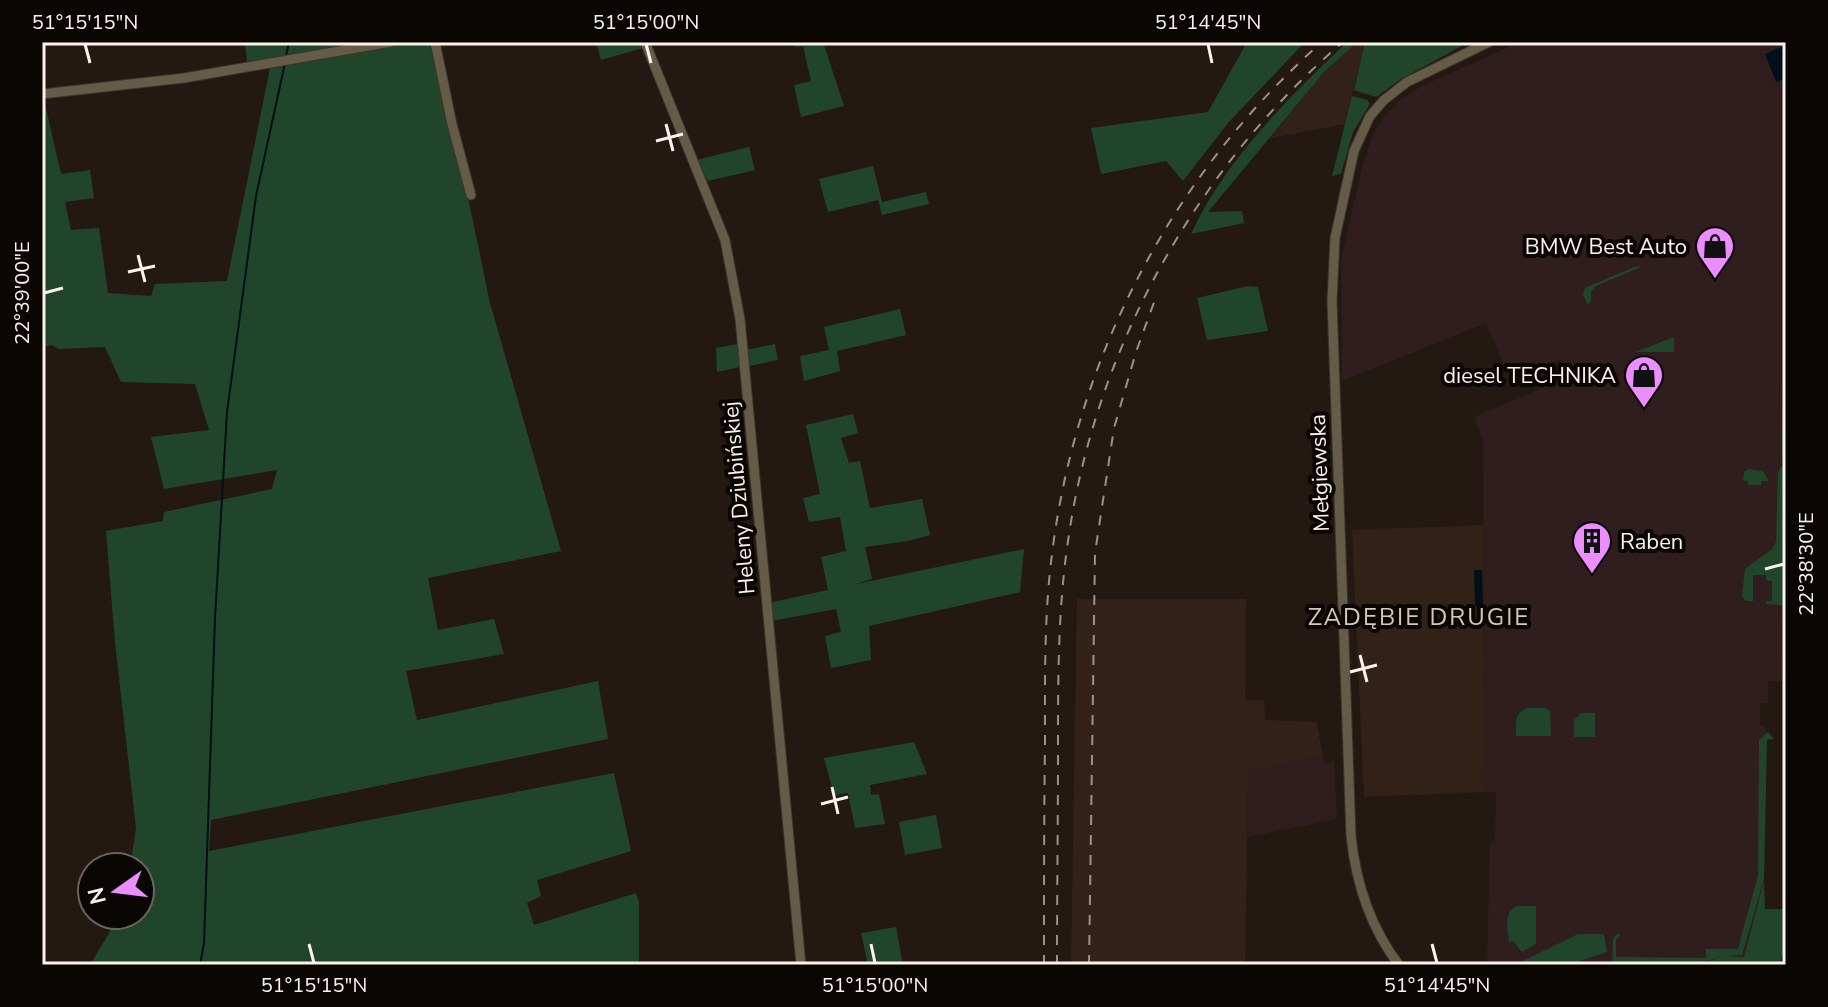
<svg xmlns="http://www.w3.org/2000/svg" width="1828" height="1007" font-family="'Nunito Sans',sans-serif">
  <style>
    .commercial { fill: #301d1e }
    .built { fill: #322116 }
    .green { fill: #21452b }
    .water { fill: #001019 }
    .lines { fill: none; stroke-linecap: round; stroke-linejoin: round }
    .stream { stroke: #001019; stroke-width: 2 }
    .street-casing { stroke: #3e332c; stroke-width: 11 }
    .street { stroke: #645c46; stroke-width: 9 }
    .rail { stroke: #9b918b; stroke-width: 2; stroke-dasharray: 10 10; stroke-linecap: butt }
    .ticks { fill: none; stroke: #fbf2ed; stroke-width: 3 }
    .labels { text-anchor: middle; stroke-width: 8; stroke-linejoin: round; paint-order: stroke }
    .poi-label { font-size: 22px; fill: #fbf2ed; stroke: #0a0604; text-anchor: end }
    .street-label { font-size: 22px; fill: #fbf2ed; stroke: #0a0604 }
    .neighbourhood-label { font-size: 24px; letter-spacing: 2px; fill: #d6c6bc; stroke: #0a0604 }
    .neatline { fill: none; stroke: #fbf2ed; stroke-width: 3 }
    .ticks-label { font-size: 20px; text-anchor: middle; fill: #fbf2ed }
  </style>
  <rect width="100%" height="100%" fill="#241912"/>
  <g class="commercial">
    <path d="M1520,42H1786L1782,682L1768,681V703H1760V726H1766L1764,883L1745,958L1707,965H1487L1490,842L1495,840L1496,792H1485L1483,441L1474,417L1568,377L1560,359L1510,380L1486,323L1342,381L1341,260L1362,168L1373,134L1385,115L1400,100L1422,86Z"/>
    <path d="M1323,755L1324,764L1334,761L1337,819L1247,837L1248,770Z"/>
  </g>
  <g class="built">
    <path d="M1357,42H1365L1345,124L1270,138L1324,72Z"/>
    <path d="M1483,525L1485,792L1364,797L1352,530Z"/>
    <path d="M1077,599H1246L1245,700H1264L1265,720L1316,722L1323,755L1248,771L1245,965H1071Z"/>
  </g>
  <g class="green">
    <path d="M245,42H429L465,183L490,303L561,551L428,578L438,630L494,619L504,654L406,671L417,720L598,681L608,739L211,820L209,851L614,773L631,851L537,880L541,896L527,903L534,925L636,893L639,902V965H90L120,915H140V867H130L136,828L115,642L106,531L163,521L164,512L272,489L277,470L164,489L151,437L209,430L195,384L121,382L105,347L58,349L53,345L42,347V104H45L61,174L90,170L94,198L65,202L71,230L99,228L108,293L151,296L155,284L227,281L270,68L247,63Z"/>
    <path d="M596,42H641L643,48L601,60Z"/>
    <path d="M794,42H823L844,106L801,117L794,85L811,81L803,46L795,47Z"/>
    <path d="M1256,42H1305L1228,123L1183,181L1166,161L1101,174L1091,128L1208,112L1246,44Z"/>
    <path d="M1347,42H1357L1324,72L1208,212L1242,211L1244,223L1191,234C1226,159 1288,98 1347,42Z"/>
    <path d="M1365,42H1469L1401,79L1376,97L1354,90Z"/>
    <path d="M1352,96L1367,100L1370,104L1353,132L1341,174L1332,176Z"/>
    <path d="M749,147L755,170L708,181L697,160Z"/>
    <path d="M873,166L882,202L926,192L929,204L882,215L878,200L828,212L819,179Z"/>
    <path d="M1643,266L1596,286L1591,292V302L1587,304L1583,294L1585,288L1634,267Z"/>
    <path d="M1248,286L1258,287L1268,331L1207,340L1197,298Z"/>
    <path d="M1784,307V454L1786,458L1782,457Z"/>
    <path d="M900,309L906,335L837,351L840,371L804,381L800,356L829,350L824,327Z"/>
    <path d="M1674,337V352H1636Z"/>
    <path d="M738,344L740,367L717,372L716,348Z"/>
    <path d="M775,344L778,360L749,366L746,350Z"/>
    <path d="M853,414L858,433L841,438L849,463L860,461L870,508L922,499L930,535L908,541L865,547L872,579L856,584L1024,549L1020,592L869,626L871,660L831,668L825,636L841,632L836,609L772,621L768,603L828,590L821,557L846,551L840,517L809,522L803,498L820,494L806,425Z"/>
    <path d="M1786,466L1784,470L1783,565L1786,566V572H1783V604L1786,606L1767,604L1766,601H1772V581L1766,580V575H1753V601H1746L1742,596L1745,569L1772,549L1776,542L1778,472L1781,467Z"/>
    <path d="M1748,469L1763,471L1769,481H1761V485H1748V481H1743L1744,472Z"/>
    <path d="M1527,708H1546L1550,711L1551,736H1516C1516,724 1514,713 1527,708Z"/>
    <path d="M1581,713H1595V737H1574V720Z"/>
    <path d="M1768,732L1774,739L1767,740L1764,879L1742,955C1722,954 1706,963 1685,965C1661,967 1636,965 1612,965L1613,939L1617,934H1620L1619,938L1616,939V957L1706,958V949H1738L1758,875L1759,740Z"/>
    <path d="M914,742L927,774L870,785L871,795L879,794L885,824L855,828L848,793L834,795L824,758Z"/>
    <path d="M936,815L942,848L905,855L899,822Z"/>
    <path d="M1764,881L1765,909H1784L1786,902V935L1780,965H1697L1724,956L1744,957Z"/>
    <path d="M1518,906H1536V944L1522,952L1513,941L1509,942C1508,928 1502,912 1518,906Z"/>
    <path d="M896,927L903,965H868L861,933Z"/>
    <path d="M1578,934H1604L1607,952L1568,965H1520L1523,961Z"/>
  </g>
  <g class="water">
    <path d="M1786,45V78L1776,82L1765,54Z"/>
    <path d="M1474,570H1482L1483,606H1475Z"/>
  </g>
  <g class="lines">
    <g class="stream">
      <path d="M286,56L289,42"/>
      <path d="M200,965L204,943L215,618L227,412L256,196L285,63"/>
    </g>
    <defs>
      <g id="street">
        <path d="M435,42L452,124L471,195"/>
        <path d="M645,42L725,240L740,319L801,965"/>
        <path d="M42,94L184,78L391,42"/>
        <path d="M1399,965C1370,927 1356,884 1351,836L1332,301L1335,238L1354,151L1370,116L1384,100L1407,82L1489,42"/>
      </g>
    </defs>
    <use href="#street" class="street-casing"/>
    <use href="#street" class="street"/>
    <g class="rail">
      <path d="M1044,965C1044,890 1044,816 1045,741C1045,679 1044,616 1052,554C1076,358 1173,173 1322,42"/>
      <path d="M1057,965C1057,892 1058,820 1058,747C1058,678 1058,609 1068,541C1095,349 1196,168 1343,42"/>
      <path d="M1089,965L1095,553L1114,428L1136,352L1157,294"/>
    </g>
  </g>
  <path class="ticks" d="M85,44L90,63M646,44L651,63M1208,44L1212,63M666,124L673,151M656,141L683,134M138,255L145,282M128,272L155,266M44,293L63,288M1765,569L1784,564M1360,655L1367,682M1350,672L1377,665M832,787L838,814M821,804L848,797M309,944L314,963M871,944L875,963M1432,944L1437,963"/>
  <defs>
    <symbol id="shop-pin" viewBox="-11 -11 22 30"><path d="M0 17L-7.5 6A9.5 9.5 0 1 1 7.5 6Z" fill="#eb8dfc" stroke="#0a0604"/><path d="M-5-2.5h2.3a2.7 3.5 0 0 1 5.4 0H5L5.5 6h-11ZM-1.5-2.5h3a1.5 2.3 0 0 0-3 0Z" fill="#111"/></symbol>
    <symbol id="building-pin" viewBox="-11 -11 22 30"><path d="M0 17L-7.5 6A9.5 9.5 0 1 1 7.5 6Z" fill="#eb8dfc" stroke="#0a0604"/><path d="M-4-6H4V6H1V3H-1V6H-4ZM-2.5-4.3h1.7v1.8h-1.7ZM.8-4.3h1.7v1.8H.8ZM-2.5-1h1.7V.8h-1.7ZM.8-1h1.7V.8H.8Z" fill="#111"/></symbol>
  </defs>
  <g fill-rule="evenodd">
    <use href="#shop-pin" x="1693" y="224" width="44" height="60"/>
    <use href="#shop-pin" x="1622" y="353" width="44" height="60"/>
    <use href="#building-pin" x="1570" y="519" width="44" height="60"/>
  </g>
  <g class="labels">
    <g class="poi-label">
      <text x="1687" y="254">BMW Best Auto</text>
      <text x="1616" y="383">diesel TECHNIKA</text>
      <text x="1620" y="549" text-anchor="start">Raben</text>
    </g>
    <g class="street-label">
      <text transform="translate(1319 473) rotate(-92)" y="8">Mełgiewska</text>
      <text transform="translate(738 498) rotate(-95)" y="8">Heleny Dziubińskiej</text>
    </g>
    <g class="neighbourhood-label">
      <text x="1419" y="625">ZADĘBIE DRUGIE</text>
    </g>
  </g>
  <rect width="1828" height="1007" fill="none" stroke="#0a0604" stroke-width="88"/>
  <g transform="translate(116 891) rotate(256)"><circle r="38" fill="#0a0604" stroke="#6a6461" stroke-width="2"/>
  <path d="M0-6L14 30L0 20L-14 30Z" fill="#eb8dfc"/>
  <text y="-12" font-size="22" font-weight="bold" text-anchor="middle" fill="#fbf2ed">N</text>
  </g>
  <rect x="44" y="44" width="1740" height="919" class="neatline"/>
  <g class="ticks-label">
    <text x="85" y="29">51°15'15"N</text>
    <text x="646" y="29">51°15'00"N</text>
    <text x="1208" y="29">51°14'45"N</text>
    <text transform="translate(22 293) rotate(-90)" y="7">22°39'00"E</text>
    <text transform="translate(1806 564) rotate(-90)" y="7">22°38'30"E</text>
    <text x="314" y="992">51°15'15"N</text>
    <text x="875" y="992">51°15'00"N</text>
    <text x="1437" y="992">51°14'45"N</text>
  </g>
</svg>
